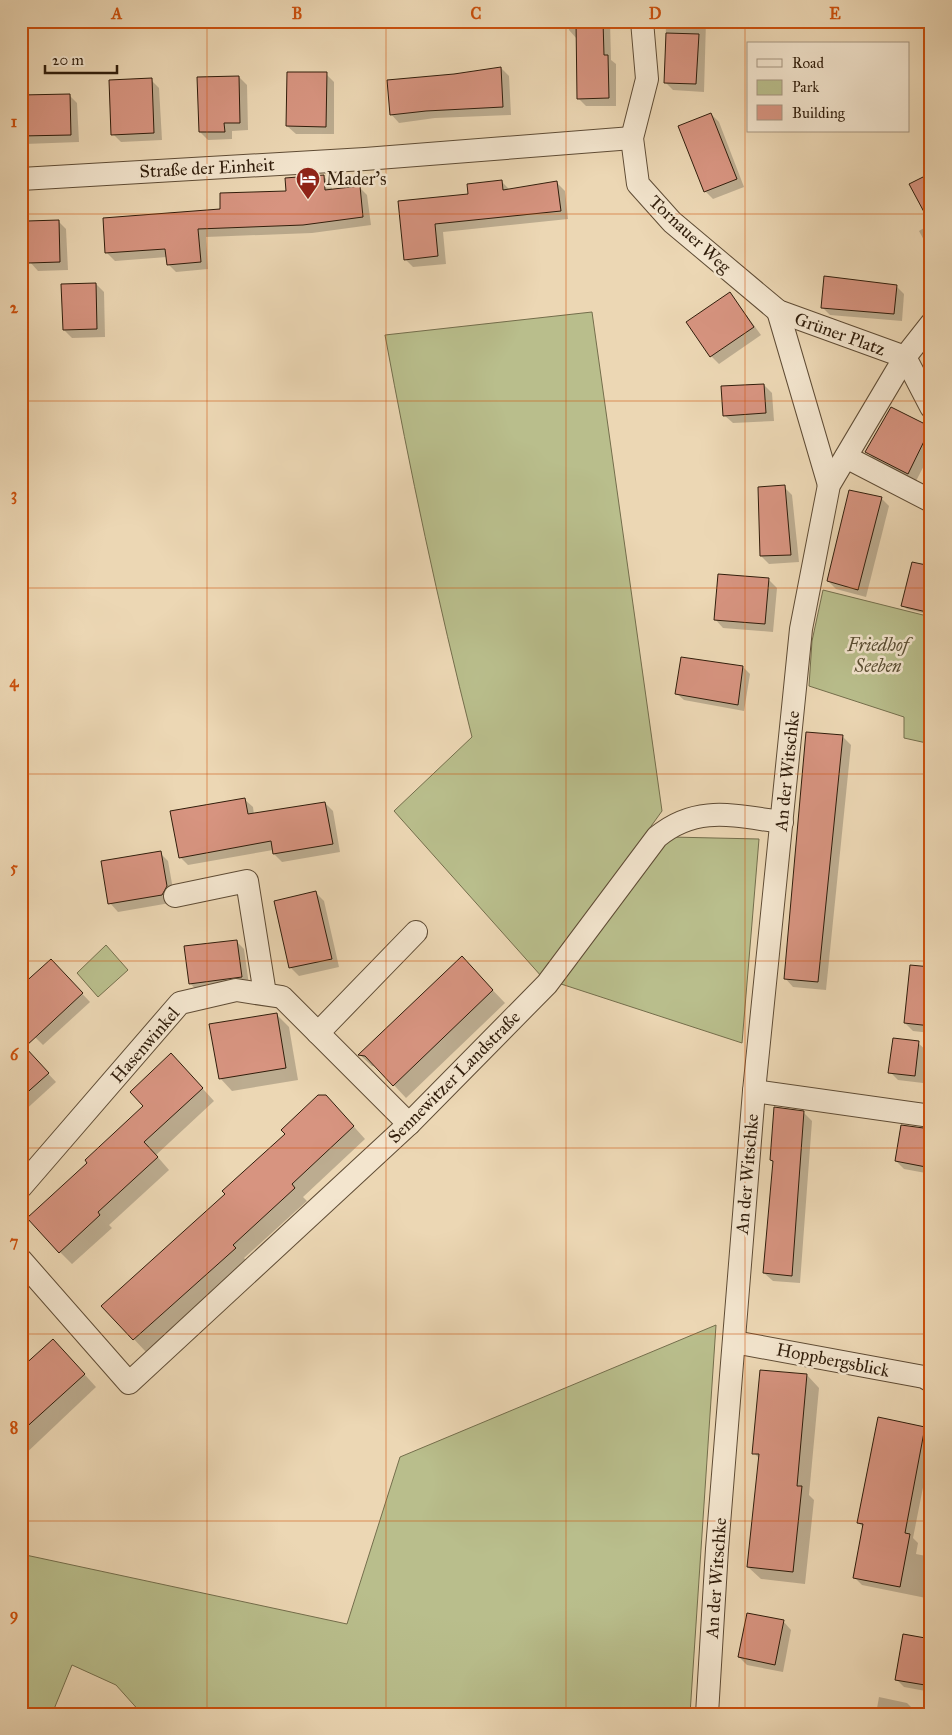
<svg xmlns="http://www.w3.org/2000/svg" width="952" height="1735" font-family="'IM FELL Great Primer',serif">
  <style>
    .green { fill: #b9be8c; stroke: #746e4c }
    .shadow { fill: #0003 }
    .building { fill: #d79480; stroke: #301d0b }
    .lines { fill: none; stroke-linecap: round; stroke-linejoin: round }
    .street-casing { stroke: #5f4c35; stroke-width: 24 }
    .street { stroke: #f3e5ce; stroke-width: 22 }
    .grid { fill: none; stroke: #cc500c; stroke-width: 1; stroke-opacity: 0.55 }
    .labels { text-anchor: middle; stroke-width: 5; stroke-linejoin: round; paint-order: stroke }
    .street-label { font-size: 18px; fill: #301d0b; stroke: #f3e5ce }
    .poi-label { font-size: 18px; fill: #301d0b; stroke: #f3e5ce; text-anchor: start }
    .park-label { font-size: 18px; font-style: italic; fill: #594d32; stroke: #f3e5ce }
    .neatline { fill: none; stroke: #cc500c; stroke-width: 2 }
    .grid-label { font-size: 16px; text-anchor: middle; font-weight: bold; fill: #cc500c }
  </style>
  <rect width="100%" height="100%" fill="#ecd7b4"/>
  <filter id="stains"><feTurbulence type="fractalNoise" baseFrequency=".004" numOctaves="4"/><feColorMatrix values="0 0 0 0 .2 0 0 0 0 .09 0 0 0 0 .02 0 0 0 .5 -.17"/></filter>
  <radialGradient id="worn" r=".72"><stop offset=".6" stop-color="#630" stop-opacity="0"/><stop offset="1" stop-color="#630" stop-opacity=".3"/></radialGradient>
  <g class="green">
    <path d="M592,312L662,811L542,977L394,811L472,737C438,603 410,471 385,335Z"/>
    <path d="M823,590L931,617V744L904,738V717L809,686L812,641Z"/>
    <path d="M671,837L759,839L742,1043L558,983Z"/>
    <path d="M106,945L128,970L98,997L77,973Z"/>
    <path d="M716,1325L690,1714H142L116,1685L72,1665L52,1714H21V1554L347,1624L400,1457Z"/>
  </g>
  <g class="shadow">
    <path d="M568,21H610L611,60L616,64V106H586L578,98L577,39L569,30Z"/>
    <path d="M666,21H706L704,92L673,90L665,82Z"/>
    <path d="M501,68L509,76L511,115L435,118L399,123L391,114L454,76Z"/>
    <path d="M326,74L334,82V134H296L287,126Z"/>
    <path d="M239,77L247,85L248,130L232,131V139L208,140L200,132Z"/>
    <path d="M151,80L159,88L162,140L121,142L113,134Z"/>
    <path d="M69,95L77,103L79,142L25,144L21,140V96Z"/>
    <path d="M711,114L719,122L744,187L713,199L705,191Z"/>
    <path d="M324,177L332,185V190L359,187L367,195L371,225L312,233L206,237L208,269L176,272L168,264L167,257L115,261L107,253L222,210L287,192Z"/>
    <path d="M501,181L510,190L557,183L565,191L568,219L443,232L446,264L413,267L405,259L399,202L469,195Z"/>
    <path d="M58,221L66,229L68,270L38,271L30,262Z"/>
    <path d="M931,224V253L919,231Z"/>
    <path d="M96,284L104,292L105,337L72,338L64,330Z"/>
    <path d="M896,286L904,294L902,321L830,315L822,307Z"/>
    <path d="M730,293L761,335L719,364L711,356Z"/>
    <path d="M764,385L772,393L774,421L733,423L724,415Z"/>
    <path d="M930,428L931,452L916,481L875,460L867,452Z"/>
    <path d="M784,487L792,495L799,562L769,564L761,556L759,520Z"/>
    <path d="M881,498L889,506L866,597L836,589L828,581Z"/>
    <path d="M931,568V615L907,609L903,606Z"/>
    <path d="M768,579L777,588L773,632L723,628L715,619Z"/>
    <path d="M743,667L750,674L744,711L684,700L676,693Z"/>
    <path d="M807,734L843,737L851,745L826,990L793,987L785,978Z"/>
    <path d="M244,799L253,807L254,815L325,803L333,811L340,852L282,862L274,854L273,850L188,865L180,857Z"/>
    <path d="M160,853L168,861L174,895L170,903L118,912L110,903Z"/>
    <path d="M316,893L324,901L339,967L299,976L291,968L276,902Z"/>
    <path d="M236,941L244,949L249,985L198,992L190,983Z"/>
    <path d="M461,957L505,1003L406,1098L377,1067L372,1066L360,1055Z"/>
    <path d="M931,968V1033L913,1031L905,1023Z"/>
    <path d="M59,969L90,1002L43,1045L35,1037Z"/>
    <path d="M276,1014L289,1027L298,1080L232,1091L220,1078Z"/>
    <path d="M918,1043L927,1051L923,1083L898,1080L890,1072Z"/>
    <path d="M21,1045L56,1082L21,1114Z"/>
    <path d="M183,1067L214,1101L156,1155L169,1170L109,1225L112,1228L72,1264L60,1252L145,1106Z"/>
    <path d="M338,1109L365,1139L303,1197L307,1201L244,1258L247,1261L146,1352L103,1306Z"/>
    <path d="M804,1113L812,1121L800,1283L773,1281L764,1273L774,1163L771,1160Z"/>
    <path d="M931,1130V1174L904,1169L896,1161Z"/>
    <path d="M21,1162L28,1169L21,1176Z"/>
    <path d="M65,1353L96,1387L21,1458V1371Z"/>
    <path d="M807,1375L819,1388L809,1495L814,1500L805,1584L761,1579L748,1567L760,1459L754,1453Z"/>
    <path d="M925,1428L931,1434V1447L913,1538L918,1543L916,1554L931,1557V1599L862,1585L854,1577L864,1528L859,1523Z"/>
    <path d="M783,1621L791,1630L783,1672L747,1665L739,1657Z"/>
    <path d="M931,1640V1692L904,1687L896,1679Z"/>
    <path d="M879,1697L907,1703L915,1711L914,1714H876Z"/>
  </g>
  <g class="building">
    <path d="M576,21H603L604,55H608L609,98L577,99Z"/>
    <path d="M666,33L699,34L696,84L664,83Z"/>
    <path d="M501,67L503,107L426,111L390,115L387,80L454,74Z"/>
    <path d="M287,72H327L326,127L286,126Z"/>
    <path d="M239,76L240,123H224L225,132H199L197,77Z"/>
    <path d="M152,78L154,133L111,135L109,80Z"/>
    <path d="M70,94L71,135L21,136V95Z"/>
    <path d="M711,113L737,179L704,192L678,126Z"/>
    <path d="M931,173V225L909,184Z"/>
    <path d="M324,175L325,190L360,186L363,217L303,225L198,229L201,262L167,265L165,249L105,253L103,218L220,209V193L286,191L285,178Z"/>
    <path d="M502,180L503,190L557,181L561,211L435,224L438,256L404,260L398,201L468,194L467,184Z"/>
    <path d="M59,220L60,262L28,263L27,221Z"/>
    <path d="M824,276L897,285L894,314L821,308Z"/>
    <path d="M96,283L97,329L63,330L61,284Z"/>
    <path d="M730,292L754,327L710,357L686,322Z"/>
    <path d="M764,384L766,413L723,416L721,386Z"/>
    <path d="M891,407L931,427L908,474L865,452Z"/>
    <path d="M785,485L791,555L760,556L758,487Z"/>
    <path d="M849,490L882,497L858,590L827,581Z"/>
    <path d="M912,562L931,566V613L901,606Z"/>
    <path d="M718,574L769,578L765,624L714,620Z"/>
    <path d="M681,657L743,666L738,705L675,694Z"/>
    <path d="M806,732L843,735L818,982L784,979Z"/>
    <path d="M245,798L248,814L325,802L333,844L273,854L271,841L179,858L170,811Z"/>
    <path d="M161,851L167,886L162,895L108,904L101,861Z"/>
    <path d="M316,891L332,959L289,968L274,901Z"/>
    <path d="M237,940L242,977L189,984L184,946Z"/>
    <path d="M462,956L493,990L393,1086L365,1056L358,1055Z"/>
    <path d="M51,959L83,993L25,1047L49,1073L21,1098V986Z"/>
    <path d="M910,965L931,967V1026L904,1023Z"/>
    <path d="M277,1013L286,1068L219,1079L209,1024Z"/>
    <path d="M893,1038L919,1041L915,1076L888,1073Z"/>
    <path d="M171,1053L203,1088L144,1142L158,1157L98,1212L100,1215L59,1253L27,1218L87,1163L85,1160L143,1106L130,1092Z"/>
    <path d="M318,1095H326L354,1126L292,1184L295,1188L233,1245L236,1248L133,1340L101,1306L225,1194L222,1191L285,1134L281,1130Z"/>
    <path d="M774,1107L804,1111L792,1276L763,1273L773,1161L770,1160Z"/>
    <path d="M901,1125L931,1129L926,1167L895,1161Z"/>
    <path d="M53,1339L85,1374L21,1432V1368Z"/>
    <path d="M760,1370L807,1374L797,1486H802L793,1572L747,1567L759,1454H752Z"/>
    <path d="M878,1417L925,1427L905,1533L910,1534L900,1587L853,1578L863,1524L857,1523Z"/>
    <path d="M747,1613L784,1620L775,1665L738,1657Z"/>
    <path d="M903,1634L931,1639V1686L895,1680Z"/>
  </g>
  <g class="lines">
    <defs>
      <g id="street">
        <path d="M642,21L647,79L632,138L638,184L672,222L778,311L905,357"/>
        <path d="M21,179L365,159L632,138"/>
        <path d="M778,311L829,485"/>
        <path d="M905,357L931,407"/>
        <path d="M846,457L931,501"/>
        <path d="M175,896L247,881L265,994"/>
        <path d="M318,1033L416,932"/>
        <path d="M754,1091L931,1116"/>
        <path d="M21,1187L180,1003L236,990L282,997L409,1124"/>
        <path d="M21,1260L129,1383L409,1124L547,984L657,837C697,804 735,816 782,822"/>
        <path d="M734,1342L924,1377L931,1381"/>
        <path d="M707,1714L717,1549L754,1091L801,629L829,485L905,357L931,324"/>
      </g>
    </defs>
    <use href="#street" class="street-casing"/>
    <use href="#street" class="street"/>
  </g>
  <path class="grid" d="M207,21V1714M386,21V1714M566,21V1714M745,21V1714M21,214H931M21,401H931M21,588H931M21,774H931M21,961H931M21,1148H931M21,1334H931M21,1521H931"/>
  <defs>
    <symbol id="hotel-pin" viewBox="-11 -11 22 30"><path d="M0 17L-7.5 6A9.5 9.5 0 1 1 7.5 6Z" fill="#8f2418" stroke="#f3e5ce"/><path d="M-6-4.5h1.5V1H6V5H4.5V3h-9V5H-6ZM-4 0a1.8 1.8 0 1 1 3.6 0ZM.5 0V-2.5h3Q6-2.5 6 0Z" fill="#fff"/></symbol>
  </defs>
  <g fill-rule="evenodd">
    <use href="#hotel-pin" x="294" y="165" width="28" height="38"/>
  </g>
  <g class="labels">
    <g class="street-label">
      <text transform="translate(207 168) rotate(-3)" y="6">Straße der Einheit</text>
      <text transform="translate(690 234) rotate(43)" y="6">Tornauer Weg</text>
      <text transform="translate(840 334) rotate(20)" y="6">Grüner Platz</text>
      <text transform="translate(787 771) rotate(-84)" y="6">An der Witschke</text>
      <text transform="translate(145 1045) rotate(-49)" y="6">Hasenwinkel</text>
      <text transform="translate(454 1077) rotate(-45)" y="6">Sennewitzer Landstraße</text>
      <text transform="translate(747 1174) rotate(-85)" y="6">An der Witschke</text>
      <text transform="translate(833 1360) rotate(11)" y="6">Hoppbergsblick</text>
      <text transform="translate(716 1578) rotate(-86)" y="6">An der Witschke</text>
    </g>
    <g class="poi-label">
      <text x="326" y="185">Mader's</text>
    </g>
    <g class="park-label">
      <text x="878" y="651">Friedhof<tspan x="878" dy="21">Seeben</tspan></text>
    </g>
  </g>
  <rect width="952" height="1735" fill="none" stroke="#ecd7b4" stroke-width="55"/>
  <rect x="747" y="42" width="162" height="90" fill="#f3e5ce" stroke="#a59580"/>
  <rect x="757" y="59" width="25" height="8" fill="#f3e5ce" stroke="#a59580"/>
  <text x="792" y="68" font-size="15" fill="#301d0b">Road</text>
  <rect x="757" y="80" width="25" height="15" fill="#b9be8c" stroke="#a59580"/>
  <text x="792" y="92" font-size="15" fill="#301d0b">Park</text>
  <rect x="757" y="105" width="25" height="15" fill="#d79480" stroke="#a59580"/>
  <text x="792" y="118" font-size="15" fill="#301d0b">Building</text>
  <path d="M45 65v8h72v-8" fill="none" stroke="#301d0b" stroke-width="2.5"/>
  <text x="52" y="65" font-size="15" fill="#301d0b" stroke="#f3e5ce" stroke-width="4" paint-order="stroke">20 m</text>
  <rect x="28" y="28" width="896" height="1680" class="neatline"/>
  <g class="grid-label">
    <text x="117" y="19">A</text>
    <text x="297" y="19">B</text>
    <text x="476" y="19">C</text>
    <text x="655" y="19">D</text>
    <text x="835" y="19">E</text>
    <text x="14" y="127">1</text>
    <text x="14" y="313">2</text>
    <text x="14" y="500">3</text>
    <text x="14" y="687">4</text>
    <text x="14" y="873">5</text>
    <text x="14" y="1060">6</text>
    <text x="14" y="1247">7</text>
    <text x="14" y="1433">8</text>
    <text x="14" y="1620">9</text>
  </g>
  <rect width="100%" height="100%" filter="url(#stains)"/>
  <rect width="100%" height="100%" fill="url(#worn)"/>
</svg>
